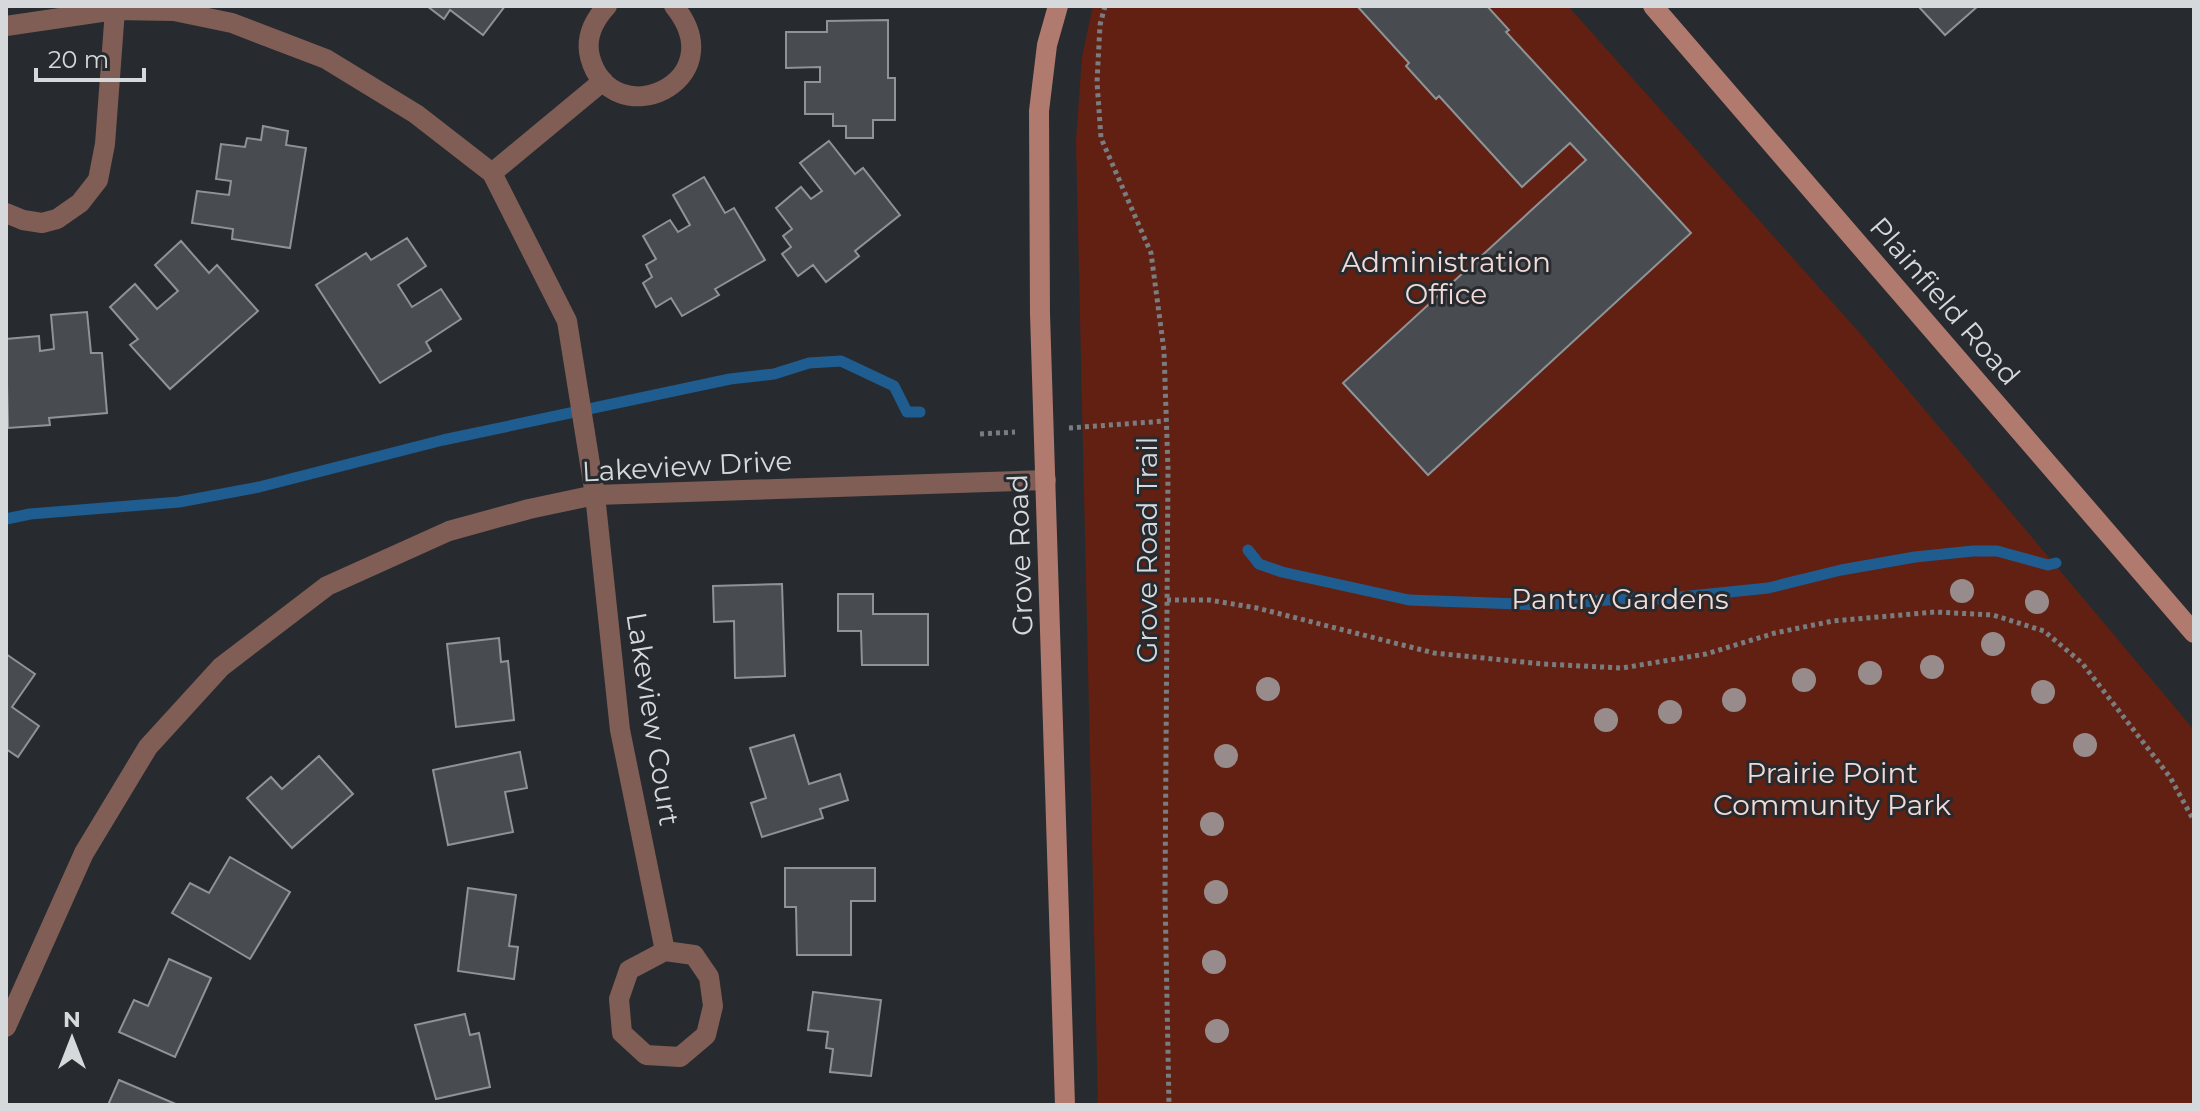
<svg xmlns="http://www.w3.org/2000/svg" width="2200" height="1111" font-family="Montserrat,sans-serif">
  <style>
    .green { fill: #622012 }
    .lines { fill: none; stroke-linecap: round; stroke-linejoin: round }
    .stream { stroke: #1f5d91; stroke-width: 11 }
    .building { fill: #484c50; stroke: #8e9398; stroke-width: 2 }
    .path { stroke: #797d80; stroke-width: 5; stroke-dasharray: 4 4; stroke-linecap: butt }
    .street { stroke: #805e56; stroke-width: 20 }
    .secondary { stroke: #b07a6e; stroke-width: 20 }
    .tree { fill: #978c8b }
    .labels { text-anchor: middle; stroke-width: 6; stroke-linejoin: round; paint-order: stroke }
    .park-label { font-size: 28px; fill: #f2dbd6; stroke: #272b2f }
    .street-label { font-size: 28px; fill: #d6d9dc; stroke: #272b2f }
  </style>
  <rect width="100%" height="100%" fill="#272b2f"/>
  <path class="green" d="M1093,6H1568L1865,339L2194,730V1105H1098L1076,141L1082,57Z"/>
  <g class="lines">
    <g class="stream">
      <path d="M6,519L30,514L179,502L259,487L443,440L730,379L774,374L809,363L841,361L894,386L907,412H920"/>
      <path d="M1248,550L1259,564L1282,572L1409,600L1543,605L1632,598L1661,599L1768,588L1841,570L1915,557L1973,551H1997L2048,565L2056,563"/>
    </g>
  </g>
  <g class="building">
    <path d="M427,6H505L483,35L450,10L444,19Z"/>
    <path d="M1357,6H1487L1509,30L1506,32L1691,233L1428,475L1343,383L1586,160L1570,143L1522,187L1439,96L1436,99L1406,66L1409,63Z"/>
    <path d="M1918,6H1978L1945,35Z"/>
    <path d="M888,20V78H895V120H873V138H846V126H833V114H805V82H820V67L786,68V32H827V21Z"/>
    <path d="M263,126L288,131L286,145L306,148L290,248L232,239L233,229L192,223L197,191L229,195L231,181L216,179L221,144L245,147L247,138L261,140Z"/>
    <path d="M829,141L855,174L863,168L900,215L855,251L859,256L826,282L813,265L798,276L782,254L791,247L783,236L792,229L776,208L801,187L811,199L822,191L800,163Z"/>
    <path d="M704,177L725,213L734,208L765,260L715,289L719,295L682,316L671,298L656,307L643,283L652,277L646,265L656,259L643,236L670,220L678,232L690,225L673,195Z"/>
    <path d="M407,238L426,266L398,285L412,307L441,289L461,319L426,342L431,351L380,383L316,285L366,253L371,260Z"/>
    <path d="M181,241L209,273L217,265L258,311L170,389L130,345L138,339L110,307L135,284L157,309L178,291L155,265Z"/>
    <path d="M87,312L91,353H102L107,413L49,418L50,425L8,428L6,339L39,336L40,351L54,349L51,315Z"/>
    <path d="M782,584L785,676L735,678L734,621L714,622L713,586Z"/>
    <path d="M838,594H873V614H928V665H862L861,631H838Z"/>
    <path d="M499,638L501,662L508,661L514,720L456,727L447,644Z"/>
    <path d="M6,654L35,674L12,707L39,726L18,757L6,749Z"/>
    <path d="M794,735L809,784L840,774L848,800L820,809L823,818L762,837L751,803L766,798L750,748Z"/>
    <path d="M520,752L527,788L505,792L513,832L448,845L433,770Z"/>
    <path d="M319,756L353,794L292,848L247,798L271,777L282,789Z"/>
    <path d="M230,857L290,892L250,959L172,913L190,883L209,893Z"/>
    <path d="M785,868H875V901H851V955H797L796,907H785Z"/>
    <path d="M468,888L516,895L509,946L518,947L514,979L458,971Z"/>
    <path d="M169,959L211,978L175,1057L119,1032L134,1000L148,1006Z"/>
    <path d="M813,992L881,1000L871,1076L830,1072L833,1049L826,1048L828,1032L808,1030Z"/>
    <path d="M465,1014L470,1035L479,1033L490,1087L436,1099L415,1025Z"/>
    <path d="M119,1080L178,1105H108Z"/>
  </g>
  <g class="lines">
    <g class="path">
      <path d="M1105,6L1100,25L1097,82L1101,138L1151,253L1164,351L1168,469L1165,895L1169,1105"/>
      <path d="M1069,428L1165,421"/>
      <path d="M980,434L1015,432"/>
      <path d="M1167,600H1209L1257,608L1434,653L1543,664L1622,668L1706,654L1775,633L1833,621L1935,612L1993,615L2044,631L2082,663L2170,777L2194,821"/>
    </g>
    <g class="street">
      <path d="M607,6C594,20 585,37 590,57C612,137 736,82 674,6"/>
      <path d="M6,26L115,10L174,11L232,23L326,59L416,114L492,173L567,321L595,495L620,730L665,951"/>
      <path d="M492,173L603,81"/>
      <path d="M6,213L23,220L42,223L57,219L80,203L98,180L105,144L115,10"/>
      <path d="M665,951L694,955L709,977L713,1006L706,1035L680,1057L646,1055L622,1033L619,999L629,970Z"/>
      <path d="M6,1027L84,853L148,747L221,667L327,586L449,531L529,509L595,495L1046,480"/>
    </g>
    <g class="secondary">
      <path d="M1058,6L1047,45L1039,111L1040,314L1065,1105"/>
      <path d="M1653,6L2194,633"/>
    </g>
  </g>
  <g class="tree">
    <circle cx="1962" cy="591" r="12"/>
    <circle cx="2037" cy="602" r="12"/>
    <circle cx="1993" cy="644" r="12"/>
    <circle cx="1932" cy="667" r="12"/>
    <circle cx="1870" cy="673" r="12"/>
    <circle cx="1804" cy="680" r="12"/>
    <circle cx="1268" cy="689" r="12"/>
    <circle cx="2043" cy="692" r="12"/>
    <circle cx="1734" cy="700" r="12"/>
    <circle cx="1670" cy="712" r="12"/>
    <circle cx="1606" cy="720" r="12"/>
    <circle cx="2085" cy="745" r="12"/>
    <circle cx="1226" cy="756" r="12"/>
    <circle cx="1212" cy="824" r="12"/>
    <circle cx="1216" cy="892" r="12"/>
    <circle cx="1214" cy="962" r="12"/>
    <circle cx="1217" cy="1031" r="12"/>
  </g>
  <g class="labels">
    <g class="park-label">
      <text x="1446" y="272">Administration<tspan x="1446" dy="32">Office</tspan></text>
      <text x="1620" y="609">Pantry Gardens</text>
      <text x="1832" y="783">Prairie Point<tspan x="1832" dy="32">Community Park</tspan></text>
    </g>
    <g class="street-label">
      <text transform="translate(1945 301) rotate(49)" y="10">Plainfield Road</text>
      <text transform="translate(687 466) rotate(-3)" y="10">Lakeview Drive</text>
      <text transform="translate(1147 550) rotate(-90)" y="10">Grove Road Trail</text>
      <text transform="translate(1020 555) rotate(-92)" y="10">Grove Road</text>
      <text transform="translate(653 719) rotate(81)" y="10">Lakeview Court</text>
    </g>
  </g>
  <rect width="2200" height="1111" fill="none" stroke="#d6d9dc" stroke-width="16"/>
  <g transform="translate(72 1039)" stroke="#272b2f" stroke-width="6" paint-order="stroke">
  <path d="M0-6L14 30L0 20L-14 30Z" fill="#d6d9dc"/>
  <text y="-12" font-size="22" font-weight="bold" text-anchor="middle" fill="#d6d9dc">N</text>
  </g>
  <path d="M36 68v12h108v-12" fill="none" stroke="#d6d9dc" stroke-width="4"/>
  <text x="48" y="68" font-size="24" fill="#d6d9dc" stroke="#272b2f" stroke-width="6" paint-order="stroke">20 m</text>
</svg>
